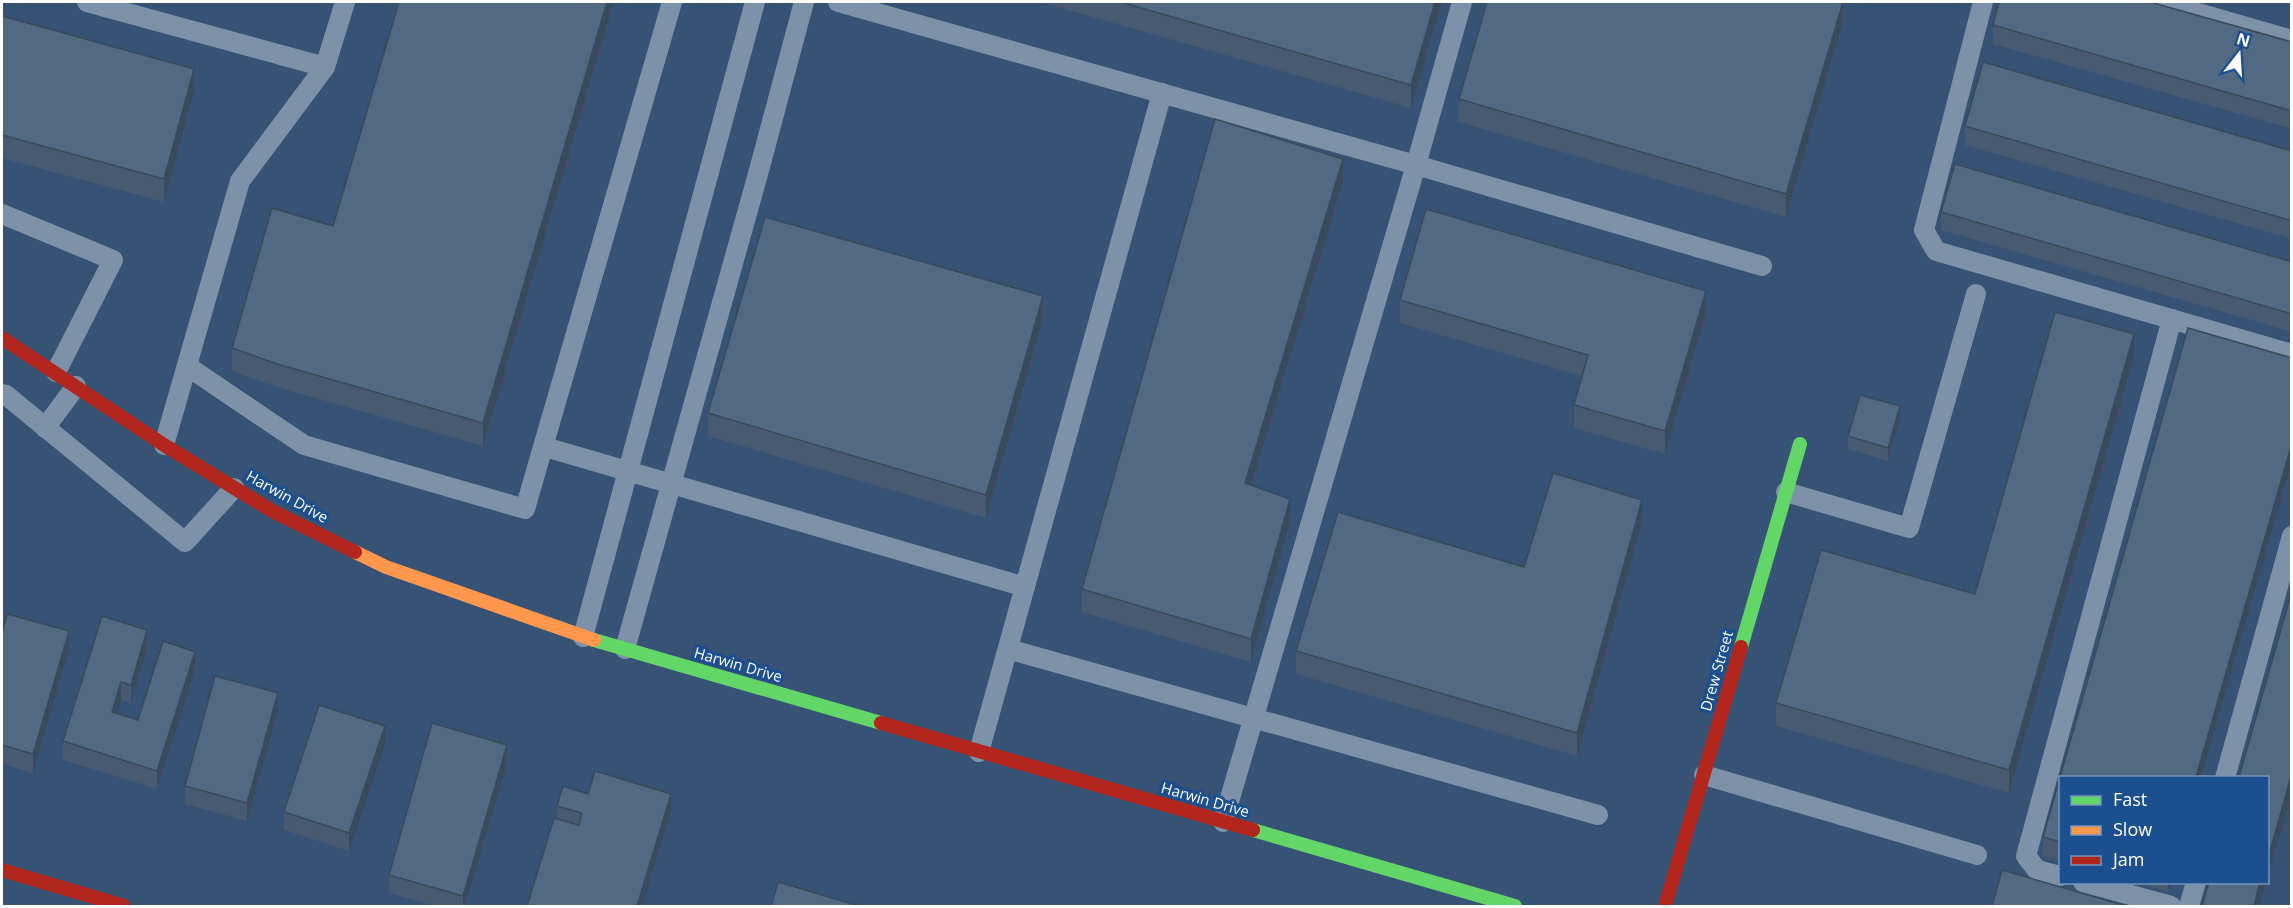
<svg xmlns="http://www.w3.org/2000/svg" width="2293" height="908" font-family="'Open Sans',sans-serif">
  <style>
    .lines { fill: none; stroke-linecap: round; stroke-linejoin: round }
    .lane { stroke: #7d92a8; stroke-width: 20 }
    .fast { stroke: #63d668; stroke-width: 14 }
    .slow { stroke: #ff974d; stroke-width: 14 }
    .jam { stroke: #b3261e; stroke-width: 14 }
    .wall { fill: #475a72 }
    .shaded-wall { fill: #394a5c }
    .building { fill: #526984; stroke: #394a5c; stroke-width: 1.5 }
    .labels { text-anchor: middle; stroke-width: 6; stroke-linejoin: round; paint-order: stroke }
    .street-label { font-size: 15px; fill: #fff; stroke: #1b4f8f }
  </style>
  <rect width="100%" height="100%" fill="#365274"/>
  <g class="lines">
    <g class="lane">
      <path d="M87,2L325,67"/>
      <path d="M838,2L1416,165L1762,266"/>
      <path d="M1983,2L1924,230L1936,251L2292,354"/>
      <path d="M2160,2L2292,40"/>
      <path d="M2,214L113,260L56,372"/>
      <path d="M187,366L304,445L525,509L672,2"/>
      <path d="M2,394L6,395L185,542L234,488"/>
      <path d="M45,428L76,386"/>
      <path d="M164,445L240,181L325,67L345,2"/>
      <path d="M545,447L1025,587"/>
      <path d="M1786,492L1909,528L1976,294"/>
      <path d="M583,637L755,2"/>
      <path d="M625,649L758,174L804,2"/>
      <path d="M1008,649L1598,815"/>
      <path d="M979,752L1162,93"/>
      <path d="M1704,775L1977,855"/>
      <path d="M2225,778L2292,536"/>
      <path d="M1223,822L1416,165L1462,2"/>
      <path d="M2060,876L2037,870L2026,856L2172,319"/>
      <path d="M2083,882L2171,906"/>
      <path d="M2189,906L2196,882"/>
    </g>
    <g class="fast">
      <path d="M594,640L881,723"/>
      <path d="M1741,647L1800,444"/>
      <path d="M1253,830L1515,906"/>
    </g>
    <path class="slow" d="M355,552L386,567L594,640"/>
    <g class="jam">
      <path d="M2,338L164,445L272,511L355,552"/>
      <path d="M881,723L1253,830"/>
      <path d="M2,870L124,906"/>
      <path d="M1665,906L1741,647"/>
    </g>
  </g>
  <g class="wall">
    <path d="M399,2H614L483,446L277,387L232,371V348L333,226Z"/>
    <path d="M1040,2H1442L1411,108Z"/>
    <path d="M1843,2V22L1786,217L1459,122V99Z"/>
    <path d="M2,16L194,92L164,202L2,158Z"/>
    <path d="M1993,25L2292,42V129L1993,44Z"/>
    <path d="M1965,126L2292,151V239L1965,145Z"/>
    <path d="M1343,182L1251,485L1290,522L1251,662L1082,612V589Z"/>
    <path d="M1941,212L2292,262V332L1941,230Z"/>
    <path d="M1400,300L1706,314L1665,454L1574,428V405L1582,376L1400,323Z"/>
    <path d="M1043,319L986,518L708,436V413Z"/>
    <path d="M2188,328L2292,358V461L2201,777H2061V861L2043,856V837Z"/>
    <path d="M2134,357L2009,793L1776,726V703L1975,594Z"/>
    <path d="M1900,419L1888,461L1848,449V436Z"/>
    <path d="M1642,523L1577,756L1296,674V651Z"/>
    <path d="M2,634L69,649L33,773L2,764Z"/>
    <path d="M147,649L131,703L121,700L117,713L138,720L195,670L157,789L63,760V741Z"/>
    <path d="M278,711L247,821L185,804V786Z"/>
    <path d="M385,745L349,851L284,830V812Z"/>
    <path d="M507,764L465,906H436L389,893V875Z"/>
    <path d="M588,794L671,812L642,906L557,819V806Z"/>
    <path d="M2137,882H2171L2168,892Z"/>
  </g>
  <g class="shaded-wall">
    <path d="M607,2H614L483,446V423Z"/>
    <path d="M1435,2H1442L1411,108V85Z"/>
    <path d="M1843,2V22L1786,217V194Z"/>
    <path d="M194,69V92L164,202V179Z"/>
    <path d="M1343,159V182L1245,506V483Z"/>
    <path d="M1706,291V314L1665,454V431Z"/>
    <path d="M1043,296V319L986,518V495Z"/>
    <path d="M2134,334V357L2009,793V770Z"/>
    <path d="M1900,406V419L1888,461V448Z"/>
    <path d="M2292,443V461L2201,777H2196Z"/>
    <path d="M1290,499V522L1251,662V639Z"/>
    <path d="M1642,500V523L1577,756V733Z"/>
    <path d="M147,630V649L131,703V685Z"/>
    <path d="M69,631V649L33,773V754Z"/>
    <path d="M195,652V670L157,789V771Z"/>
    <path d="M121,682V700L112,730V712Z"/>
    <path d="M278,693V711L247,821V803Z"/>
    <path d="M385,726V745L349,851V833Z"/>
    <path d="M507,745V764L465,906H463V896Z"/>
    <path d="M2292,773V791L2268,876V858Z"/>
    <path d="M671,794V812L642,906H637Z"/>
    <path d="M2168,882H2171L2168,892Z"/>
    <path d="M2260,882H2266L2259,906H2254Z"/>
  </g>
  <g class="building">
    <path d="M399,2H607L483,423L277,364L232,348L272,208L333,226Z"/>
    <path d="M1120,2H1435L1411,85Z"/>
    <path d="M1487,2H1843L1786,194L1459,99Z"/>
    <path d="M1999,2H2150L2292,42V111L1993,25Z"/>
    <path d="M2,16L194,69L164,179L2,135Z"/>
    <path d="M1983,62L2292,151V221L1965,126Z"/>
    <path d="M1215,119L1343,159L1245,483L1290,499L1251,639L1082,589Z"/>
    <path d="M1955,164L2292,262V314L1941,212Z"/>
    <path d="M1426,209L1706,291L1665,431L1574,405L1588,355L1400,300Z"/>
    <path d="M765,217L1043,296L986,495L708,413Z"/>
    <path d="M2055,312L2134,334L2009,770L1776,703L1821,550L1975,594Z"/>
    <path d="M2188,328L2292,358V443L2196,777H2061V842L2043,837Z"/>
    <path d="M1860,395L1900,406L1888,448L1848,436Z"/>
    <path d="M1553,473L1642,500L1577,733L1296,651L1338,512L1524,567Z"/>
    <path d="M2292,591V773L2268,858V777H2239Z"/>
    <path d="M7,614L69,631L33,754L2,745V634Z"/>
    <path d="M102,616L147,630L131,685L121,682L112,712L138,720L163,641L195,652L157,771L63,741Z"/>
    <path d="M215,676L278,693L247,803L185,786Z"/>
    <path d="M319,705L385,726L349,833L284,812Z"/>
    <path d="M432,723L507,745L463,896L389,875Z"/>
    <path d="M595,771L671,794L637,906H527L554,818L579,825L582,813L557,806L563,786L588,794Z"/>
    <path d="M2002,870L2126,906H1992Z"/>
    <path d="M778,882L859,906H771Z"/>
    <path d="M2209,882H2260L2254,906H2202Z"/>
  </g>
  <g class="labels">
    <g class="street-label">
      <text transform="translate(287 497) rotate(29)" y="5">Harwin Drive</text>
      <text transform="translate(738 665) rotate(16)" y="5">Harwin Drive</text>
      <text transform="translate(1717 671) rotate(-74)" y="5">Drew Street</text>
      <text transform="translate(1205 800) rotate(16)" y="5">Harwin Drive</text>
    </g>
  </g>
  <rect width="2293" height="908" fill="none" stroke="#ffffff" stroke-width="6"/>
  <rect x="2059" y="776" width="210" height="108" fill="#1b4f8f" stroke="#7695bc" stroke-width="1.5"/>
  <rect x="2071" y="796" width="30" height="9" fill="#63d668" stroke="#7695bc" stroke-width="1.5"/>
  <text x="2113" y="806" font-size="18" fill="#ffffff">Fast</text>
  <rect x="2071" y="826" width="30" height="9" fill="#ff974d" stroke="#7695bc" stroke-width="1.5"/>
  <text x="2113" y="836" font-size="18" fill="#ffffff">Slow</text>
  <rect x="2071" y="856" width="30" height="9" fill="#b3261e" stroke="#7695bc" stroke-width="1.5"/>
  <text x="2113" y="866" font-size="18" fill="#ffffff">Jam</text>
  <g transform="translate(2239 54) rotate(17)" stroke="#1b4f8f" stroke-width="4.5" paint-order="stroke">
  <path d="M0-4.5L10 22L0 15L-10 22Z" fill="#ffffff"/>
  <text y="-9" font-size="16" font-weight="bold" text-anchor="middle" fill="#ffffff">N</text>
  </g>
</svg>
